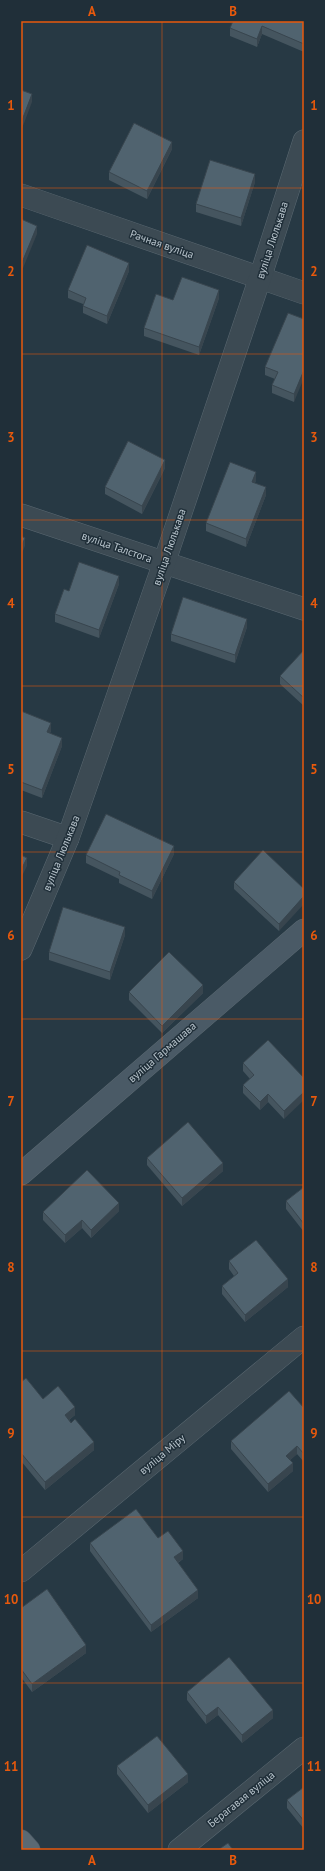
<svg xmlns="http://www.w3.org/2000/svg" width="325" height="1871" font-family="'PT Sans',sans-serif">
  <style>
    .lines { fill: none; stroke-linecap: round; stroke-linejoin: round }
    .minor-casing { stroke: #5a6871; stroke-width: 23 }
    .secondary-casing { stroke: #5a6871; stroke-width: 23 }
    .primary-casing { stroke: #485660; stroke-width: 23 }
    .minor { stroke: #3c4a53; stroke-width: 22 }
    .secondary { stroke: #4a5a66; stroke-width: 22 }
    .primary { stroke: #5a6973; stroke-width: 22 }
    .wall { fill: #45555f }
    .shaded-wall { fill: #38454e }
    .building { fill: #50636f; stroke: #38454e }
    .grid { fill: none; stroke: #e8590c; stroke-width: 1; stroke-opacity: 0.55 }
    .labels { text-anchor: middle; stroke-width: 3; stroke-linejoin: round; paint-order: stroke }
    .street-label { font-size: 11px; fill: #b9c5cd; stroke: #202f39 }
    .neatline { fill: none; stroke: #e8590c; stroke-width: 1.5 }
    .grid-label { font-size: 13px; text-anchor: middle; font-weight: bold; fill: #e8590c }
  </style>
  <rect width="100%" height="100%" fill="#273944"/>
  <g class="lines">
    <defs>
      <g id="minor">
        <path d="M21,195L304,293"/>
        <path d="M21,515L304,609"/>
        <path d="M21,822L68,838"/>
        <path d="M21,949L68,838L164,563L260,278L304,141"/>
        <path d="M21,1571L304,1337"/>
        <path d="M179,1850L304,1748"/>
      </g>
      <path id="secondary" d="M21,1174L304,930"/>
      <path id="primary" d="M21,1841L29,1850"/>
    </defs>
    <use href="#minor" class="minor-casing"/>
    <use href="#secondary" class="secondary-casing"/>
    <use href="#primary" class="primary-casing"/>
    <use href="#minor" class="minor"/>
    <use href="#secondary" class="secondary"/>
    <use href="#primary" class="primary"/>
  </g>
  <g class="wall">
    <path d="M304,21V52L262,34L257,47L230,36V28Z"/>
    <path d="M172,149L147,199L109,180V172Z"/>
    <path d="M255,182L241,226L196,212V204Z"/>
    <path d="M129,271L107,324L83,313V304L68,298V290Z"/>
    <path d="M219,298L199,355L144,336V328L173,300Z"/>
    <path d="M304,319L294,402L272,393V385L275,379L265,375V367Z"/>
    <path d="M165,468L142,514L105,494V487Z"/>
    <path d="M256,480L255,483L266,495L246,547L206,531V523Z"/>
    <path d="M119,584L99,638L55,622V614L69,591Z"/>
    <path d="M247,627L235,663L171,641V634Z"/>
    <path d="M304,650V706L280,684V676Z"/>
    <path d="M21,711L51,731L50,733L62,746L42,798L21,790Z"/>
    <path d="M174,854L152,899L119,883V879L86,863V855Z"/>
    <path d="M234,882L304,889L279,931L234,889Z"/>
    <path d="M125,935L110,980L49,960V952Z"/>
    <path d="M129,992L203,993L162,1033L129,1000Z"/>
    <path d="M243,1063L304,1078L284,1119L268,1102L260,1110L243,1093V1085L250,1079L243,1071Z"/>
    <path d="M147,1158L223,1171L182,1206L147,1165Z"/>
    <path d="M304,1187V1232L286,1209V1201Z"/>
    <path d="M119,1211L91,1238L82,1228L65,1243L43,1220V1212Z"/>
    <path d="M229,1261L288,1287L245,1322L222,1294V1286L234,1276L229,1269Z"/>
    <path d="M21,1382L43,1399L75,1415L69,1420L94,1450L45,1490L21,1461Z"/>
    <path d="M304,1408V1462L297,1454L290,1460L293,1471L268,1492L231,1449V1441Z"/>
    <path d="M158,1538L183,1559L178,1563L198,1598L151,1632L90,1551V1543Z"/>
    <path d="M21,1608L86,1653L32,1692L21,1677Z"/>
    <path d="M187,1692L273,1718L242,1743L218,1715L206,1724L187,1700Z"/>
    <path d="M117,1766L188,1782L148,1813L117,1774Z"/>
    <path d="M304,1787V1829L287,1808V1800Z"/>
  </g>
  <g class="shaded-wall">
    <path d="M262,26V34L257,47V39Z"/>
    <path d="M32,94V102L21,131V123Z"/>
    <path d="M172,142V149L147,199V191Z"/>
    <path d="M255,174V182L241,226V218Z"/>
    <path d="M37,226V234L21,273V265Z"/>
    <path d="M129,263V271L107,324V316Z"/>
    <path d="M219,290V298L199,355V347Z"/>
    <path d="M304,370V378L294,402V394Z"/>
    <path d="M165,460V468L142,514V506Z"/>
    <path d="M256,472V480L252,490V482Z"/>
    <path d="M266,487V495L246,547V539Z"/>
    <path d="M25,538V546L21,555V547Z"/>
    <path d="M119,576V584L99,638V630Z"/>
    <path d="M247,619V627L235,663V655Z"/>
    <path d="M51,723V731L47,740V732Z"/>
    <path d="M62,738V746L42,798V790Z"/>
    <path d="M174,846V854L152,899V891Z"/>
    <path d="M27,858V866L21,878V870Z"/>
    <path d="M304,896V904L279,931V924Z"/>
    <path d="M125,927V935L110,980V972Z"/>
    <path d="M203,985V993L162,1033V1026Z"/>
    <path d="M304,1092V1100L284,1119V1111Z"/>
    <path d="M268,1094V1102L260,1110V1102Z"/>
    <path d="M223,1163V1171L182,1206V1198Z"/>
    <path d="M119,1203V1211L91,1238V1230Z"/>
    <path d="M82,1220V1228L65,1243V1235Z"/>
    <path d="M288,1279V1287L245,1322V1315Z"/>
    <path d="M75,1407V1415L65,1423V1415Z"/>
    <path d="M94,1442V1450L45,1490V1482Z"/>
    <path d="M297,1446V1454L286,1464V1456Z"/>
    <path d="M293,1463V1471L268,1492V1484Z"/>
    <path d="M183,1551V1559L174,1565V1557Z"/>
    <path d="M198,1590V1598L151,1632V1625Z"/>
    <path d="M86,1645V1653L32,1692V1684Z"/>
    <path d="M218,1707V1715L206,1724V1716Z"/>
    <path d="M273,1710V1718L242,1743V1735Z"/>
    <path d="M188,1774V1782L148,1813V1805Z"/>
  </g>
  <g class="building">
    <path d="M233,21H304V44L262,26L257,39L230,28Z"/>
    <path d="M21,90L32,94L21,123Z"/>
    <path d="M134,123L172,142L147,191L109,172Z"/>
    <path d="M210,160L255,174L241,218L196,204Z"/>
    <path d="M21,219L37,226L21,265Z"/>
    <path d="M87,245L129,263L107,316L83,306L86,298L68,290Z"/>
    <path d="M182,277L219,290L199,347L144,328L156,294L173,300Z"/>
    <path d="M288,313L304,319V370L294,394L272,385L278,372L265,367Z"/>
    <path d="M128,441L165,460L142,506L105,487Z"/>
    <path d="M230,462L256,472L252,482L266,487L246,539L206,523Z"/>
    <path d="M21,536L25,538L21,547Z"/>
    <path d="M79,562L119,576L99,630L55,614L64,589L69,591Z"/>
    <path d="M183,597L247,619L235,655L171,634Z"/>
    <path d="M304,650V698L280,676Z"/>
    <path d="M21,711L51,723L47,732L62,738L42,790L21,782Z"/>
    <path d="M106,814L174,846L152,891L119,875L120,872L86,855Z"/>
    <path d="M263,850L304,889V896L279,924L234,882Z"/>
    <path d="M21,855L27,858L21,870Z"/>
    <path d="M63,907L125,927L110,972L49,952Z"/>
    <path d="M169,952L203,985L162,1026L129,992Z"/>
    <path d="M268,1040L304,1078V1092L284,1111L268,1094L260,1102L243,1085L254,1075L243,1063Z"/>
    <path d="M188,1122L223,1163L182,1198L147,1158Z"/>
    <path d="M87,1170L119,1203L91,1230L82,1220L65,1235L43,1212Z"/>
    <path d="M304,1187V1224L286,1201Z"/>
    <path d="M256,1240L288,1279L245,1315L222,1286L238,1273L229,1261Z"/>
    <path d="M26,1378L43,1399L58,1386L75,1407L65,1415L71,1423L75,1419L94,1442L45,1482L21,1453V1382Z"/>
    <path d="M289,1391L304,1408V1454L297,1446L286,1456L293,1463L268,1484L231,1441Z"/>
    <path d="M136,1509L158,1538L168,1531L183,1551L174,1557L198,1590L151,1625L90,1543Z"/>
    <path d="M47,1589L86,1645L32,1684L21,1669V1608Z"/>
    <path d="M229,1657L273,1710L242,1735L218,1707L206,1716L187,1692Z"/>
    <path d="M157,1736L188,1774L148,1805L117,1766Z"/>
    <path d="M304,1787V1821L287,1800Z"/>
    <path d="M228,1843L233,1850H218Z"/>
  </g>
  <path class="grid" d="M162,21V1850M21,188H304M21,354H304M21,520H304M21,686H304M21,852H304M21,1019H304M21,1185H304M21,1351H304M21,1517H304M21,1683H304"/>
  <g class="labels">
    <g class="street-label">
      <text transform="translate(272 240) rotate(-72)" y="4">вуліца Люлькава</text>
      <text transform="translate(162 244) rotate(19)" y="4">Рачная вуліца</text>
      <text transform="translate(117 547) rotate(19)" y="4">вуліца Талстога</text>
      <text transform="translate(169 547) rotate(-71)" y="4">вуліца Люлькава</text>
      <text transform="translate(61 853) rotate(-68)" y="4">вуліца Люлькава</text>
      <text transform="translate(162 1052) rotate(-41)" y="4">вуліца Гармашава</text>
      <text transform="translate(162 1454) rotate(-40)" y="4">вуліца Міру</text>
      <text transform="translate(241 1799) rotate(-39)" y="4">Берагавая вуліца</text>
    </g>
  </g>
  <rect width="325" height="1871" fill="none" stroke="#202f39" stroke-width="44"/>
  <rect x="22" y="22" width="281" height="1827" class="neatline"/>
  <g class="grid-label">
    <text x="92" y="16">A</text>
    <text x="233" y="16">B</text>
    <text x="11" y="110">1</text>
    <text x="314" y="110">1</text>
    <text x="11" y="276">2</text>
    <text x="314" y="276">2</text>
    <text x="11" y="442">3</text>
    <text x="314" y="442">3</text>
    <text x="11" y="608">4</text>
    <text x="314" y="608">4</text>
    <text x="11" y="774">5</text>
    <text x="314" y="774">5</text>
    <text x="11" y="940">6</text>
    <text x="314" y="940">6</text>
    <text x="11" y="1106">7</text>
    <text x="314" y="1106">7</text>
    <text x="11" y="1272">8</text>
    <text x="314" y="1272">8</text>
    <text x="11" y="1438">9</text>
    <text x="314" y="1438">9</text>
    <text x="11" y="1604">10</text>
    <text x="314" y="1604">10</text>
    <text x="11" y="1771">11</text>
    <text x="314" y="1771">11</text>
    <text x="92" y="1865">A</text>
    <text x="233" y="1865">B</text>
  </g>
</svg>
